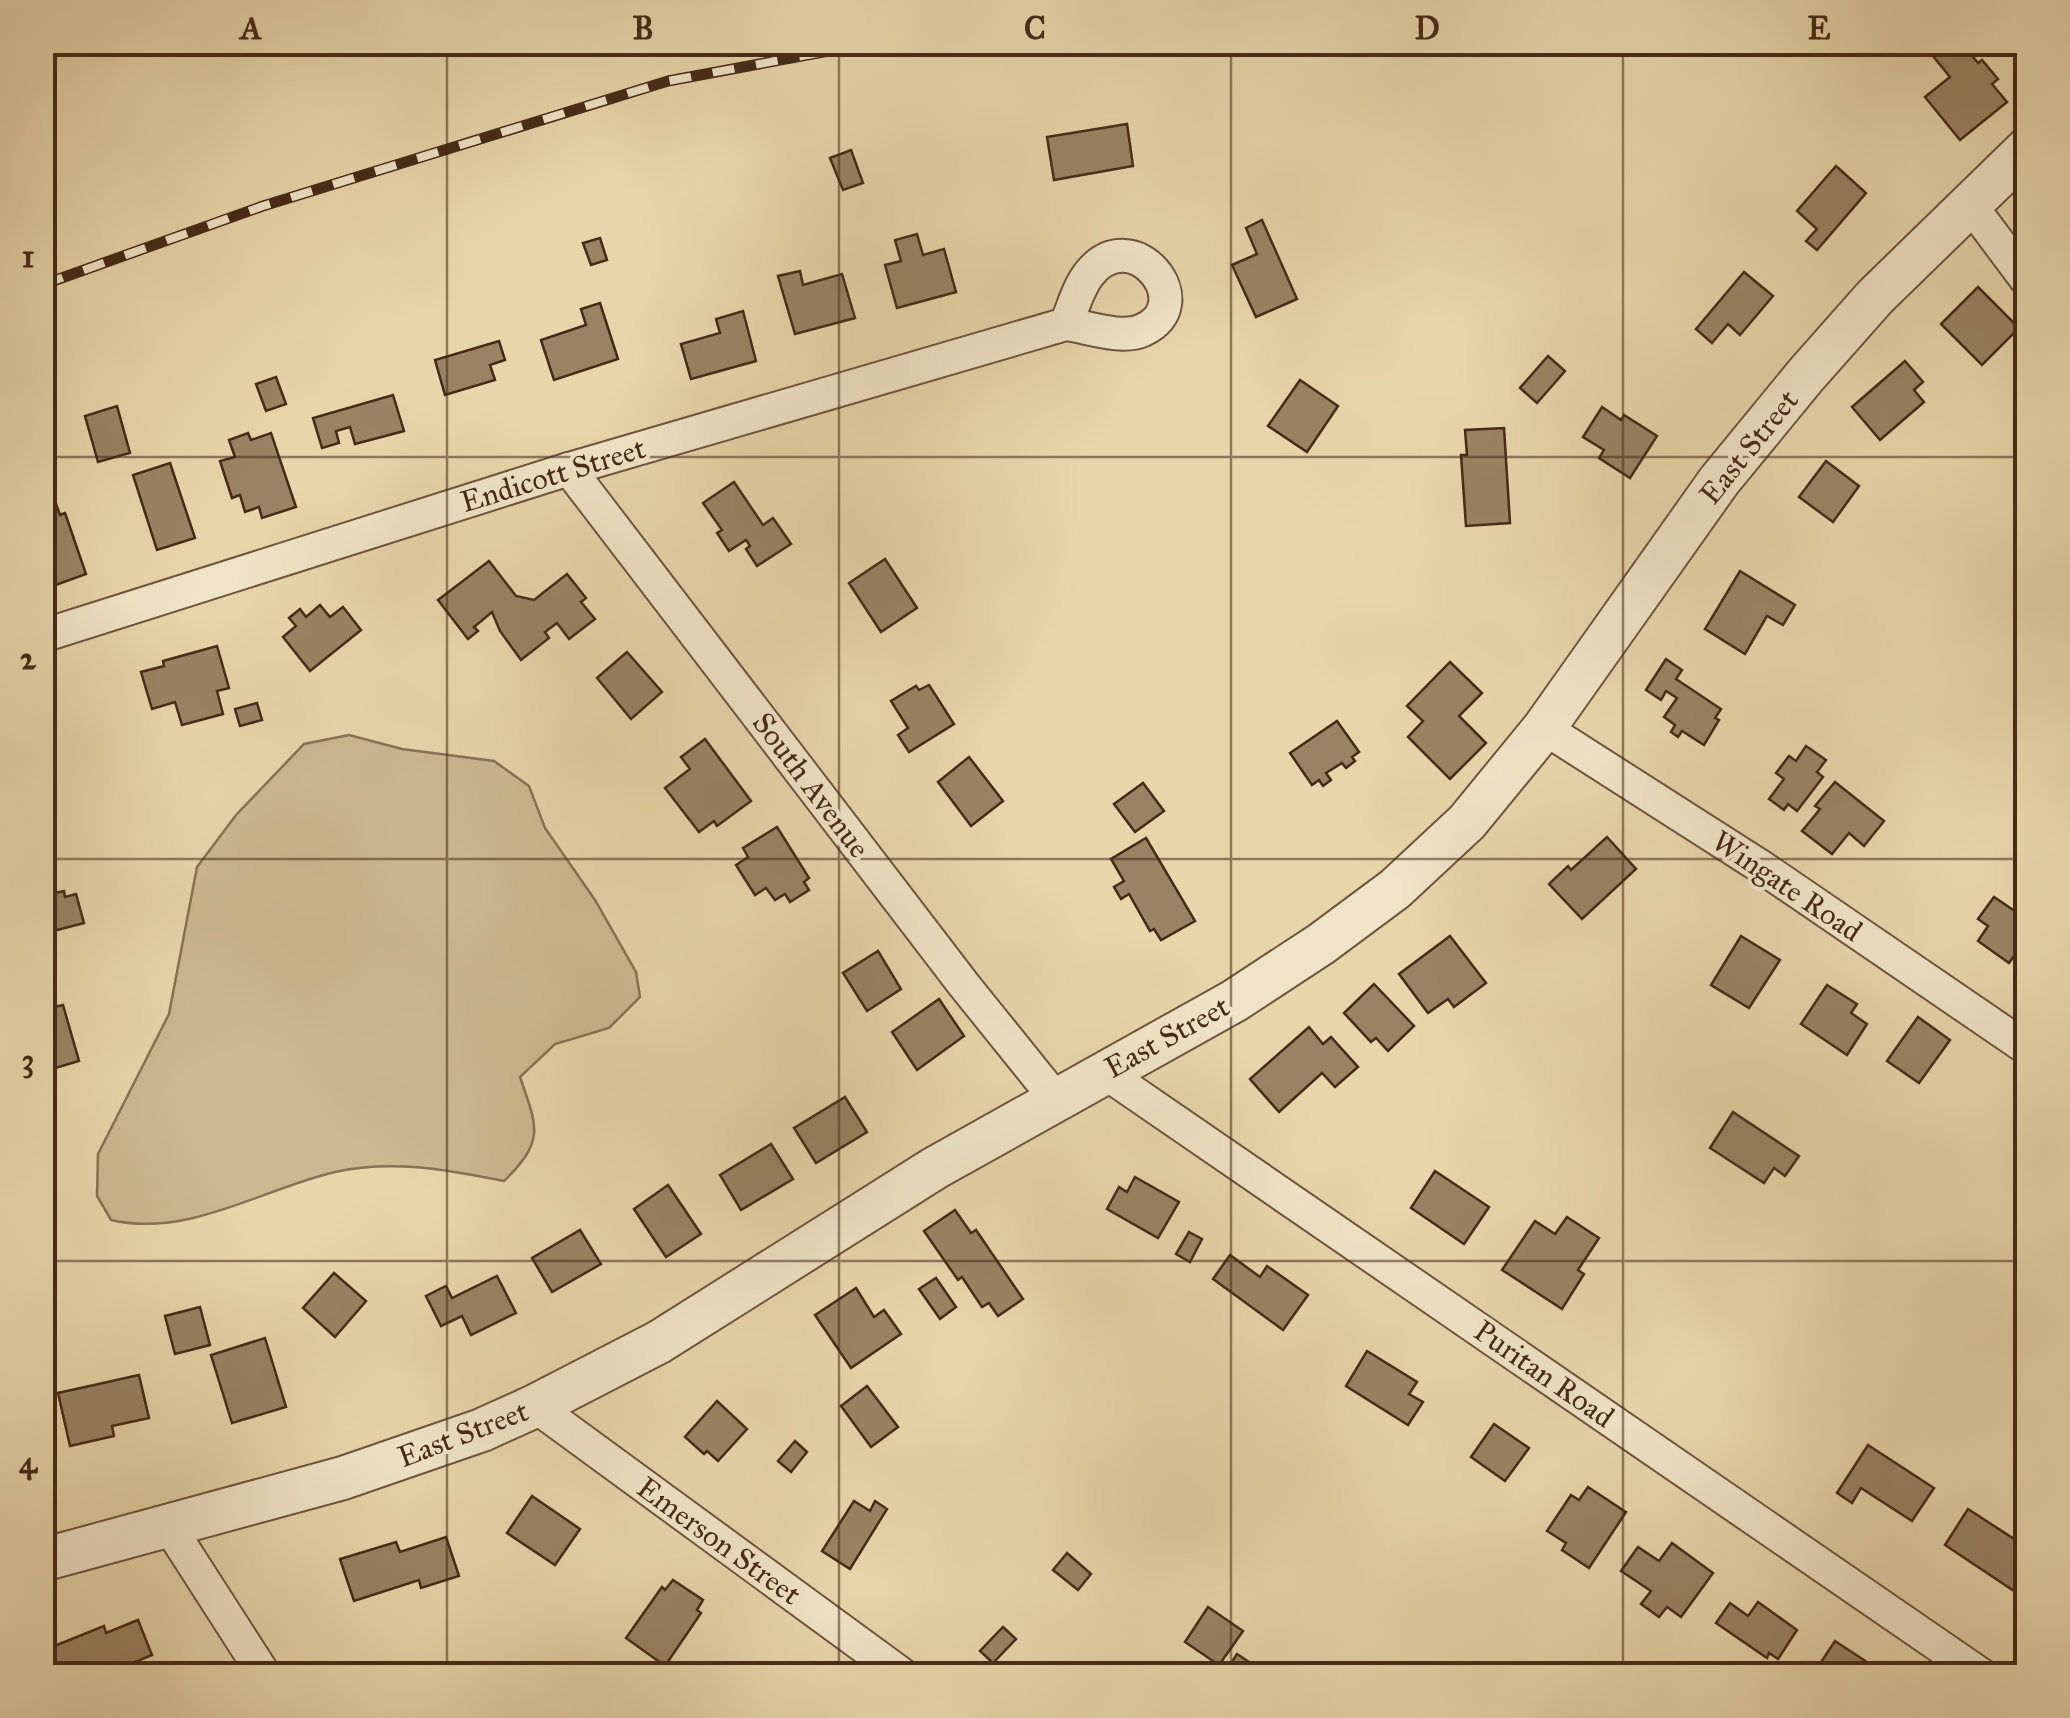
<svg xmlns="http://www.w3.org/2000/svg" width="2070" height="1718" font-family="'IM FELL Great Primer',serif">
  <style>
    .green { fill: #ccb992; stroke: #897255; stroke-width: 2.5 }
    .building { fill: #9a8364; stroke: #462a18; stroke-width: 2.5 }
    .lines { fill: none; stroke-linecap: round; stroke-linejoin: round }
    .minor-casing { stroke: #6e553d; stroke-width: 36 }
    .tertiary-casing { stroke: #6e553d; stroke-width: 46 }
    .minor { stroke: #f0e4c8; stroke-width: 32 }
    .tertiary { stroke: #f0e4c8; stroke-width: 42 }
    .rail-casing { stroke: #462a18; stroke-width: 11 }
    .rail { stroke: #f0e4c8; stroke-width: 8; stroke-dasharray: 22; stroke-linecap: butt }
    .grid { fill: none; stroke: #462a18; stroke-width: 2.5; stroke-opacity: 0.55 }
    .labels { text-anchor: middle; stroke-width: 8; stroke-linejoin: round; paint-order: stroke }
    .street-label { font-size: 30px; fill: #462a18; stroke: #f0e4c8 }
    .neatline { fill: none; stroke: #462a18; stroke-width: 4 }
    .grid-label { font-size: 32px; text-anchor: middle; font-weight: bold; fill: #462a18 }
  </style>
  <rect width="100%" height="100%" fill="#e8d6ab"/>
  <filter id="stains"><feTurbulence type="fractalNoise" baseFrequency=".002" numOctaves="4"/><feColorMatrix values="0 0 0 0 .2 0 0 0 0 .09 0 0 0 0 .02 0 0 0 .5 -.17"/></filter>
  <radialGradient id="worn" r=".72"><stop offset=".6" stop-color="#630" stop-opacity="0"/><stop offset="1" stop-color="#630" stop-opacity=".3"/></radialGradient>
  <path class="green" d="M349,735L402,749L494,761L529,786L545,828L595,900L636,972L640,997L609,1028L555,1044L520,1077C537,1127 546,1140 504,1181C449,1170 391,1159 335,1172C262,1189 188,1238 111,1220L97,1196L98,1154L169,1014L197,867L236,815L304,744Z"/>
  <g class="building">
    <path d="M1927,42H1961L1978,63L1982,60L1998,79L1992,84L2007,102L1960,140L1925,97L1950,77L1924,45Z"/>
    <path d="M1127,124L1133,166L1054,180L1047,137Z"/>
    <path d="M851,150L863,183L843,190L830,158Z"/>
    <path d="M1836,166L1866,193L1817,250L1806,241L1817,229L1797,211Z"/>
    <path d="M1262,220L1297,299L1256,317L1232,265L1257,254L1246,228Z"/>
    <path d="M917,234L923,255L944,249L956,292L897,308L885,265L901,261L895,240Z"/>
    <path d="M600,238L607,260L591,265L583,243Z"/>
    <path d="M800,271L803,285L842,274L855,318L795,334L778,276Z"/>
    <path d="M1744,272L1773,296L1740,335L1728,324L1712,343L1696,329Z"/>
    <path d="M1978,287L2019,328L1982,365L1941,324Z"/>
    <path d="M600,303L618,359L554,380L541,340L586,325L581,309Z"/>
    <path d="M743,311L756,361L691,379L681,344L720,333L716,319Z"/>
    <path d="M499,341L505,360L490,365L495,380L445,395L435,360Z"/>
    <path d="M1548,356L1565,371L1537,403L1520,388Z"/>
    <path d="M1905,361L1923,382L1914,390L1924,402L1880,440L1852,407Z"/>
    <path d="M276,377L286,404L266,411L256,384Z"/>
    <path d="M1300,380L1338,406L1307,452L1268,426Z"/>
    <path d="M393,395L404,431L355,444L350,427L336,431L339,443L322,448L313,418Z"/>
    <path d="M117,406L130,453L98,462L85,416Z"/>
    <path d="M1602,407L1621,420L1624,415L1657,436L1630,478L1599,458L1604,450L1583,437Z"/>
    <path d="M1504,428L1510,523L1466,526L1461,455H1467L1465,430Z"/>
    <path d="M248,433L251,440L271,433L296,507L262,518L259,507L245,512L240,495L232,498L220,461L235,457L229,440Z"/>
    <path d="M1826,461L1859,486L1833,522L1799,497Z"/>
    <path d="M170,463L195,538L157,550L133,475Z"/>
    <path d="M734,482L763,525L773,518L791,544L757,566L746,549L750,546L746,540L729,551L717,533L722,530L703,503Z"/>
    <path d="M42,483L50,503L55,501L60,515L65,513L86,574L42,590Z"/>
    <path d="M885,559L917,608L881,632L849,583Z"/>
    <path d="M489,561L516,596L534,600L567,574L586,598L581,602L595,619L569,639L557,623L545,632L549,638L521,660L500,631L492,612L474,627L478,631L468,639L438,600Z"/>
    <path d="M1740,571L1795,605L1783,625L1767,616L1745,654L1705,629Z"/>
    <path d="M320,605L330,617L343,607L361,630L310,671L283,637L296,626L289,618L300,609L306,617Z"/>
    <path d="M217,646L229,688L217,691L223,714L182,725L175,702L152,709L141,672L164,666L163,661Z"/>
    <path d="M627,652L662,692L631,719L597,678Z"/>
    <path d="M1666,659L1682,670L1676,679L1721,709L1715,718L1719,720L1704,745L1682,731L1678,737L1671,732L1675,725L1664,717L1677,698L1666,691L1661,700L1646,690Z"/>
    <path d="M1450,662L1482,693L1459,716L1486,743L1450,779L1408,737L1423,721L1407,706Z"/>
    <path d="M929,685L954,724L909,752L898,735L908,728L891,701L916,686L919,690Z"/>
    <path d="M257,703L262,720L240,726L235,709Z"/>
    <path d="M1337,721L1359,752L1352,757L1355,761L1346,768L1342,763L1326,773L1331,780L1323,786L1319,780L1312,785L1290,753Z"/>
    <path d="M705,739L751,801L717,826L714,821L699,832L665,788L690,769L681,757Z"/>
    <path d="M1806,746L1826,760L1817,772L1823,777L1797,811L1788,804L1784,810L1769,799L1784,779L1776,773L1789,756L1796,761Z"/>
    <path d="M969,757L1003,801L971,826L938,782Z"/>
    <path d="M1835,782L1884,821L1864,846L1849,833L1832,854L1802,831L1820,809L1815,806Z"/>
    <path d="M1143,783L1164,811L1135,832L1114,804Z"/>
    <path d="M777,827L809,878L804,882L809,890L790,902L785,894L775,900L766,888L755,895L736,865L748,857L743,848Z"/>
    <path d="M1607,837L1636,869L1582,919L1549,884L1568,866L1571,870Z"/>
    <path d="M1146,838L1195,921L1161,940L1154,929L1150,931L1129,894L1121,899L1114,887L1124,881L1111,859Z"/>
    <path d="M64,891L65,897L76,894L84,923L42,934V904L52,902L50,894Z"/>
    <path d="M1994,897L2028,920V937L2009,963L1978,941L1988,926L1978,919Z"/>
    <path d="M1450,936L1486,983L1454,1007L1448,999L1428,1013L1399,974Z"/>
    <path d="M1741,936L1780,960L1749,1008L1711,985Z"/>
    <path d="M878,951L901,989L867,1011L843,973Z"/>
    <path d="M1374,984L1414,1026L1388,1051L1376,1038L1371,1042L1344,1013Z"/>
    <path d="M1827,985L1857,1004L1851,1013L1867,1024L1847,1055L1801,1024Z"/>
    <path d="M939,999L964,1036L917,1070L892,1032Z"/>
    <path d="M63,1005L79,1061L42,1072V1010Z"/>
    <path d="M1918,1017L1950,1040L1919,1083L1887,1061Z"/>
    <path d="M1309,1027L1323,1044L1331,1037L1358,1067L1335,1087L1322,1073L1279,1112L1250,1079Z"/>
    <path d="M845,1097L867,1132L816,1163L794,1128Z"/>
    <path d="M1733,1112L1799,1156L1785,1176L1774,1168L1764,1183L1710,1148Z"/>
    <path d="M771,1144L793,1179L741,1210L720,1175Z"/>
    <path d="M1435,1171L1489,1207L1464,1244L1411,1208Z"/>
    <path d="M1135,1177L1179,1202L1158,1238L1107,1209L1119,1187L1127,1192Z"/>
    <path d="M668,1185L701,1234L666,1257L634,1209Z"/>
    <path d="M955,1210L971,1233L976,1230L1023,1299L998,1316L989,1303L982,1307L962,1277L958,1280L924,1231Z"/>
    <path d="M1567,1217L1599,1238L1578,1270L1584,1274L1562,1309L1502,1270L1535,1221L1555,1234Z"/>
    <path d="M580,1230L601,1264L552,1292L532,1258Z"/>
    <path d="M1189,1232L1202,1239L1190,1262L1176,1254Z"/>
    <path d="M1230,1255L1260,1277L1267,1266L1308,1295L1283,1330L1213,1279Z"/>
    <path d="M334,1273L366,1301L335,1337L303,1308Z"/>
    <path d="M497,1276L516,1313L471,1335L462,1316L441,1326L426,1296L446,1286L452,1298Z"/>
    <path d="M936,1278L956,1307L940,1319L919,1289Z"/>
    <path d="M856,1288L874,1317L884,1310L901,1334L851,1368L815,1315Z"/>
    <path d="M200,1307L210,1345L175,1354L165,1316Z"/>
    <path d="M265,1338L286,1407L232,1423L211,1355Z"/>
    <path d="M1367,1351L1417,1382L1409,1394L1423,1402L1408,1425L1346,1386Z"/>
    <path d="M139,1375L149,1418L112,1426L114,1436L70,1446L58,1393Z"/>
    <path d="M867,1386L898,1427L871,1447L841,1406Z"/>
    <path d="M717,1401L747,1429L718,1461L707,1451L704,1454L685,1437Z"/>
    <path d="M1494,1424L1529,1448L1505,1481L1471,1457Z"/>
    <path d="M795,1441L807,1452L791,1472L778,1461Z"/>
    <path d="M1868,1445L1934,1488L1912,1521L1861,1488L1852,1503L1837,1493Z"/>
    <path d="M1588,1487L1626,1512L1589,1568L1562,1550L1566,1543L1547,1531L1571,1495L1579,1500Z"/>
    <path d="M532,1496L580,1529L555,1565L507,1533Z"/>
    <path d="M854,1501L870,1511L875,1501L887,1509L850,1569L822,1551Z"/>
    <path d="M1968,1509L2028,1548V1576L2017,1593L1945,1545Z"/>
    <path d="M446,1537L459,1576L421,1588L419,1580L354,1601L340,1559L396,1542L400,1552Z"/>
    <path d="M1672,1543L1713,1573L1681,1617L1667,1607L1659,1617L1641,1604L1651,1591L1621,1571L1638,1547L1659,1561Z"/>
    <path d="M1067,1553L1091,1574L1078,1590L1053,1570Z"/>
    <path d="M673,1580L703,1600L697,1610L701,1613L665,1666L626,1638L662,1587L665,1590Z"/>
    <path d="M1758,1602L1797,1630L1778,1659L1769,1653L1767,1658L1716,1623L1730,1603L1748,1616Z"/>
    <path d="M1208,1607L1243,1631L1219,1665L1185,1642Z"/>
    <path d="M138,1620L152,1655L101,1676H57L47,1649L104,1626L106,1633Z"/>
    <path d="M1003,1627L1016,1639L993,1663L980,1651Z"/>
    <path d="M1835,1641L1870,1664L1862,1676H1812Z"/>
    <path d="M1237,1654L1270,1676H1223Z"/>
  </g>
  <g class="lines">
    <defs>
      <g id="minor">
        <path d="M1969,203L2028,282"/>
        <path d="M569,469L964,985L1055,1098"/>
        <path d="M42,636L569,469L1066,324C1088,327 1122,340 1143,330C1201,304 1133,219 1089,274C1078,288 1073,308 1066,324"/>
        <path d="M1544,728L1763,868L2028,1049"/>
        <path d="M1104,1072L1983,1676"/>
        <path d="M535,1406L904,1676"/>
        <path d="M170,1528L265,1676"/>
      </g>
      <path id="tertiary" d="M42,1560L343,1478L482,1430L535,1406L659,1342L935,1168L1234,1001L1321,944L1395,889L1467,822L1544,728L1719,481L1806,375L1875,297L2028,148"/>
    </defs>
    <use href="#minor" class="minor-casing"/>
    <use href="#tertiary" class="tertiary-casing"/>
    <use href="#minor" class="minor"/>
    <use href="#tertiary" class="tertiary"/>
    <defs>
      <path id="rail" d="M42,285L263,206L668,81L877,42"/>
    </defs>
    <use href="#rail" class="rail-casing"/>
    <use href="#rail" class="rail"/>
  </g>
  <path class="grid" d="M447,42V1676M839,42V1676M1231,42V1676M1623,42V1676M42,457H2028M42,859H2028M42,1261H2028"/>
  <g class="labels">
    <g class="street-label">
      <text transform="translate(1749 447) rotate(-51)" y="10">East Street</text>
      <text transform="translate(553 475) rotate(-17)" y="10">Endicott Street</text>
      <text transform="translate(811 785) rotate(53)" y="10">South Avenue</text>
      <text transform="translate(1787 886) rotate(34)" y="10">Wingate Road</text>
      <text transform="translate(1167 1037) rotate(-29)" y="10">East Street</text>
      <text transform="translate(1544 1374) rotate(35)" y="10">Puritan Road</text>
      <text transform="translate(463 1434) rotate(-21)" y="10">East Street</text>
      <text transform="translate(719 1541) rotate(36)" y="10">Emerson Street</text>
    </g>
  </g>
  <rect width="2070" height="1718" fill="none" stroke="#e8d6ab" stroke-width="110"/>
  <rect x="55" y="55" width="1960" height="1608" class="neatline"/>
  <g class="grid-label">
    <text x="251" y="39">A</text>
    <text x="643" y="39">B</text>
    <text x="1035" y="39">C</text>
    <text x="1427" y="39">D</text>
    <text x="1819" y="39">E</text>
    <text x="28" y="267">1</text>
    <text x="28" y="669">2</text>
    <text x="28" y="1071">3</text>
    <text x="28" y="1473">4</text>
  </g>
  <rect width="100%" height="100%" filter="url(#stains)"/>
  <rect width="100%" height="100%" fill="url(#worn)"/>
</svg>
